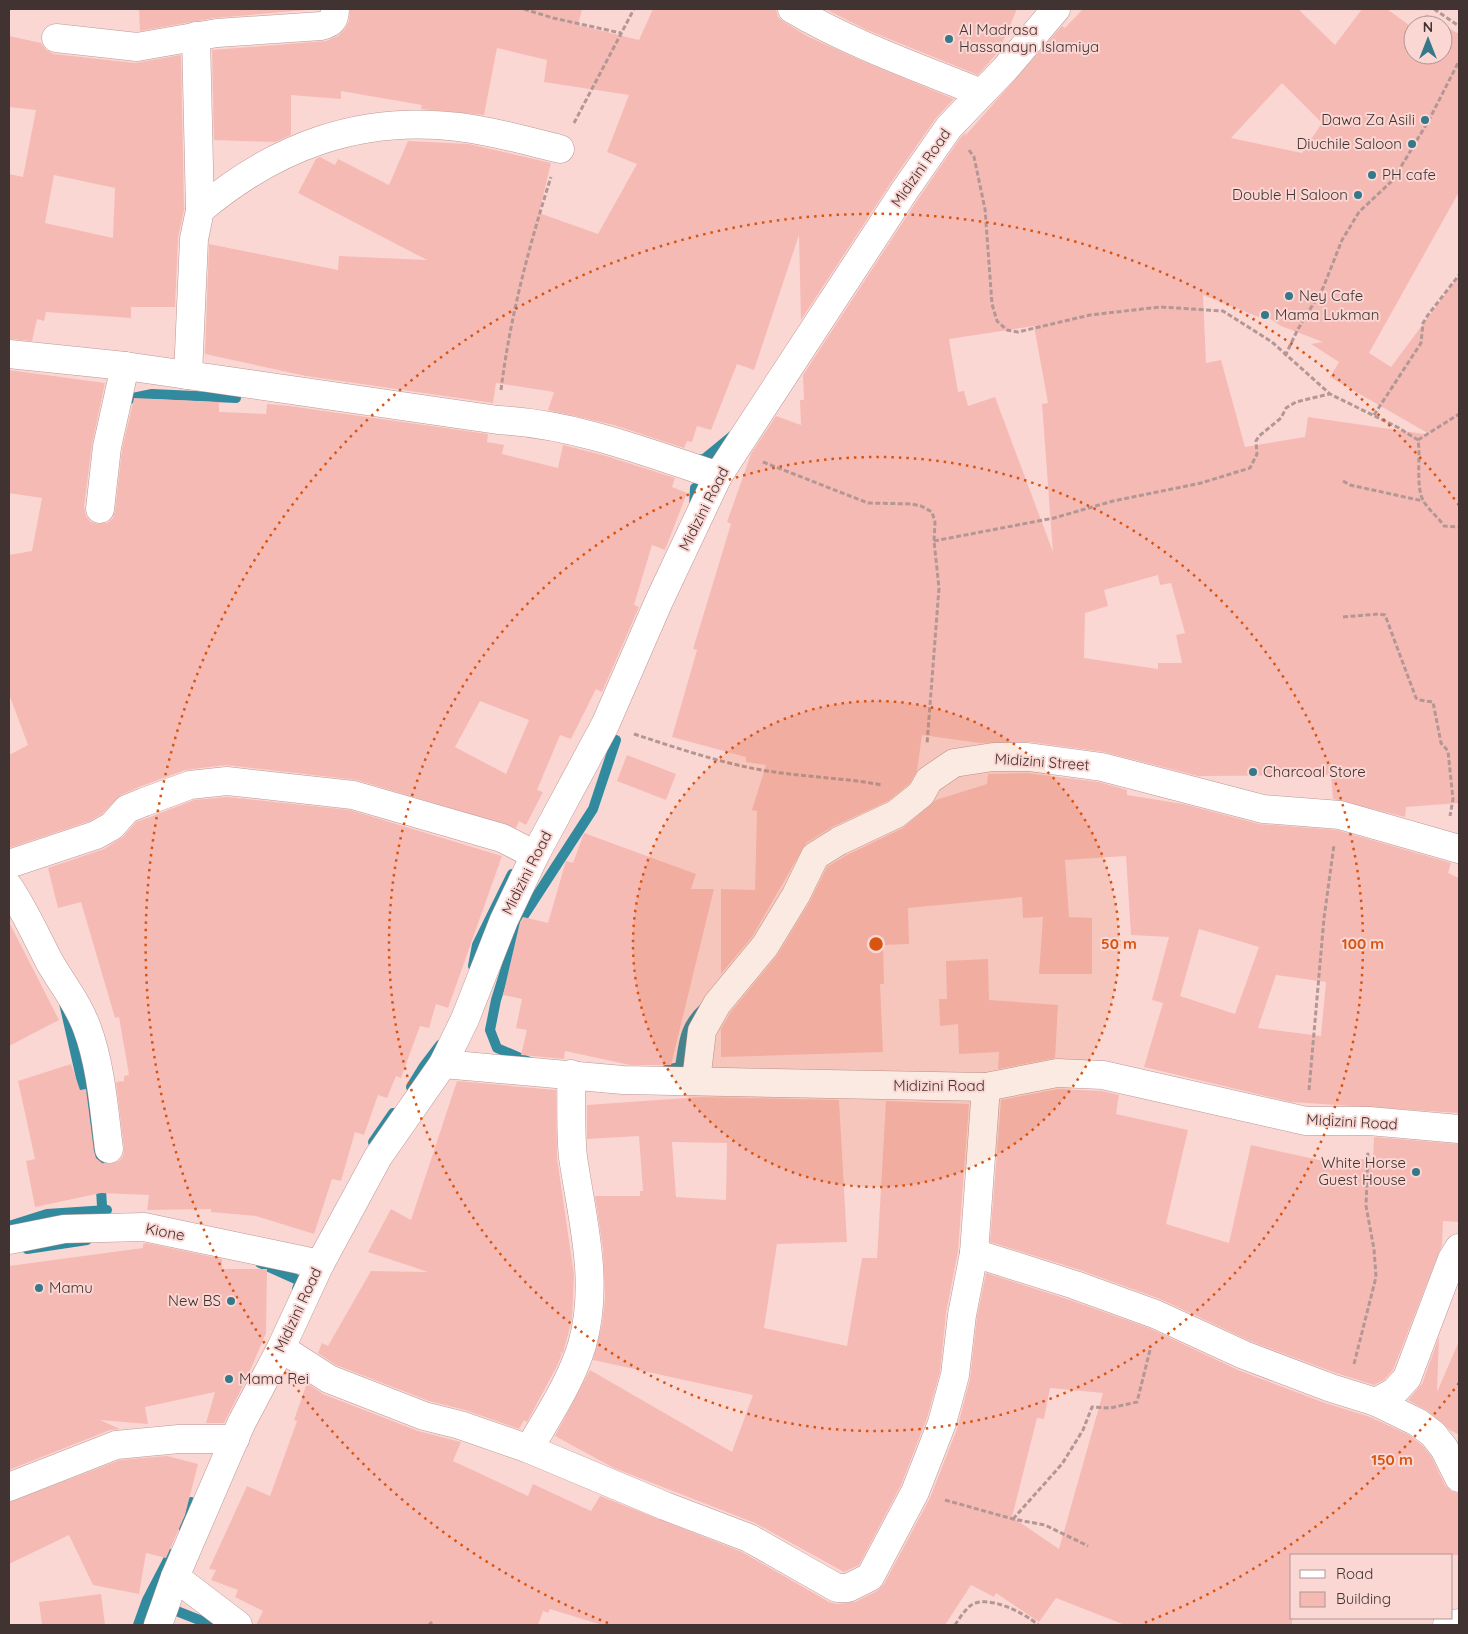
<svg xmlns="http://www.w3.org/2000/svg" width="1468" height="1634" font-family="Quicksand,sans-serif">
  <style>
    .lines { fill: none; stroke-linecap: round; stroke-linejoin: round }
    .stream { stroke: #328a9f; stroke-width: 10 }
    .building { fill: #f6bab5; fill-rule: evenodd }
    .minor-casing { stroke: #ba9895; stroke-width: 29 }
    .path { stroke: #b39795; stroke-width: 3; stroke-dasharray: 5 2.5; stroke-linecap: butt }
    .minor { stroke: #fff; stroke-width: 28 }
    .ring { fill: none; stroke: #d75510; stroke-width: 2.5; stroke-dasharray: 2.5 5 }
    .poi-dot { fill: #357889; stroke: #fbd7d4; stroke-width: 2 }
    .labels { text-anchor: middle; stroke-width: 4; stroke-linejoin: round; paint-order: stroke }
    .poi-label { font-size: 15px; fill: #413331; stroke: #fbd7d4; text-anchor: start }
    .street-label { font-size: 15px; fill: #413331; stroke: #fbd7d4 }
    .centre { fill: #d75510; stroke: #fbd7d4; stroke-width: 2.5 }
    .ring-label { font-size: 15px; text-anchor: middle; font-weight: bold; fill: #d75510; stroke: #fbd7d4; stroke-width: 4; stroke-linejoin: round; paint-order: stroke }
  </style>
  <rect width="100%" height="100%" fill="#fbd7d4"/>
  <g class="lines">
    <g class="stream">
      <path d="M123,400L152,394L236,398"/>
      <path d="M694,460L704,459L732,436"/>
      <path d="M694,506L695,488"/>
      <path d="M473,966L477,945L512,874"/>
      <path d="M64,1003L99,1157L102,1206"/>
      <path d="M532,1063L497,1048L490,1030L496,1000L521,920L593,809L616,740"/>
      <path d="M666,1070L680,1067C684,1042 684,1026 704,1008"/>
      <path d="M411,1087L424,1066L440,1045"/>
      <path d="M373,1142L393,1113"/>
      <path d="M9,1226L47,1214L107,1210"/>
      <path d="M27,1249L87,1240"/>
      <path d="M260,1263L300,1281L297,1289"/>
      <path d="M183,1527L191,1502"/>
      <path d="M168,1610L169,1608L212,1625"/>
      <path d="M138,1625L147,1600L171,1554"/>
    </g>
  </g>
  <g class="building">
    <path d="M139,9H319L214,18L140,31Z"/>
    <path d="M350,9H582L578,25L639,40L653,9H776L778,17L784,22L807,36L855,58L954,99L936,118L892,181L801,320L799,235L754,370L737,364L711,430L697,426L692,442L687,441L684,448L614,425L548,410L554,392L496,383L493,403L306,376L205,354L209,244L338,270L339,256L427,260L298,193L316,159L320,157L335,165L338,159L389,185L408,141L469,144L551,163L539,213L598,234L637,164L607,152L629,95L544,82L547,60L497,48L484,115L421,109L422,105L341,91V99L291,95V135L275,142L214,140L212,50L326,41L338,36L345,29L349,21Z"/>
    <path d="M830,9H1017L999,51L978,75L867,30L829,11Z"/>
    <path d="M1083,9H1298L1335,45L1362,9H1387L1413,28V55H1443V25H1421L1426,14L1459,34V192L1369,353L1391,367L1459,276V803L1406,807L1405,817L1333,799L1331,775L1198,776L1104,752L1030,742L980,743L922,735L917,771L909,784L888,801L832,827L806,843L752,937L721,974V889L755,890L757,811L752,810L766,765L746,762V757L672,737L697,650L693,649L731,524L727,522L751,454L776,416L801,425L800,400H804L803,375L918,199L961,137L966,132L965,136L1062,26L1065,28ZM1282,83L1322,123L1302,153L1231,138ZM1203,295L1264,319L1263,314L1281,326L1323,342L1311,344L1339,362L1330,377L1431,435L1308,417L1305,437L1245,447L1221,360L1206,363ZM1034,326L1048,403L1042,404L1053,552L995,397L968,406L964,391L958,392L949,339ZM1158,575L1160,585L1171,583L1185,633L1176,635L1182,663H1158V669L1084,658L1085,613L1108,606L1104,590Z"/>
    <path d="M9,36L41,43L46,50L54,54L135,63L181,55L184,210L178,238L175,307H131V318L46,312L44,321L37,319L32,341L9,339V174L23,177L36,110L9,107ZM54,175L115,188L113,238L45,223Z"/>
    <path d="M9,370L105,383L92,444L84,507L86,516L91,522L98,524L107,523L113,518L115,511L122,450L134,398L219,402V412L266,414L267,404L289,406L488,434L487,442L504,445L502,454L558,468L563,445L606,456L675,478L672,487L687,493L665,550L652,545L634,605L639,607L602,692L596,689L571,739L560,735L537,790L543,792L526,825L519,821L516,828L357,780L226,765L185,770L139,787L121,795L102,814L90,821L9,848V755L28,745L9,694V555L32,551L42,498L9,493ZM480,701L529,720L506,774L455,747Z"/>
    <path d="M627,755L676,774L666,800L617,781Z"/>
    <path d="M1027,773L1099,782L1127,790V795L1183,804L1259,824L1337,830L1451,863L1448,873L1459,878V1113L1291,1102L1144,1067L1163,1003L1152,1000L1169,937L1131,935L1126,856L1065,860L1069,917L1092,918V974H1039L1043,917L1023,918L1022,897L908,908L909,944L883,945L884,984H880L883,1052L721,1057V1029L730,1013L778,954L809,903L827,867L847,855L903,828L936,800L987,784L988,774ZM1199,929L1259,947L1235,1014L1180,996ZM1276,975L1326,982L1321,1036L1258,1028Z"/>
    <path d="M227,797L350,810L502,856L448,1008L436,1004L429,1028L420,1026L401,1078L396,1076L387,1098L378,1095L364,1135L355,1132L341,1181L332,1179L314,1234L256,1216L211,1212V1209L147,1210L149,1195L101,1193L35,1207L26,1161L35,1159L18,1081L71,1064L80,1090L86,1089L94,1151L96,1158L102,1163L110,1164L119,1161L123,1156L124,1148L116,1082L124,1081V1076L129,1075L119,1017L115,1018L81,902L58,908L48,868L104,849L123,837L136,822L150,817L194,800Z"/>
    <path d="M584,833L696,874L691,889H714L671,1065H630L565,1051L564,1059L521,1055L527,1030L516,1028L522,999L503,995L520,922L523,917L548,923L566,861L573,863Z"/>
    <path d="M9,922L59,1020L9,1046Z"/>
    <path d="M988,959L989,1000L1058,1005L1055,1058L998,1069L999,1052L959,1054L958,1024L940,1026L939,999H947L946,961Z"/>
    <path d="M457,1081L556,1090L557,1158L574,1275L572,1319L563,1353L559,1352L562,1354L557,1366L527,1422L524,1420L519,1429L465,1410L429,1401L336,1365L318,1353L322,1343L328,1346L371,1271L428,1272L368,1252L391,1209L411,1220Z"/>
    <path d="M1058,1089L1102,1091L1119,1095L1116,1114L1188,1130L1166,1224L1229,1243L1251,1145L1319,1160L1373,1159L1374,1137L1459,1144V1222L1443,1221L1442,1245L1393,1370L1384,1380L1374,1385L1336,1373L1250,1341L1160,1299L1080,1270L990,1242L1001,1100Z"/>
    <path d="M701,1097L839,1100L847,1242L777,1244L764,1328L847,1346L862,1258H877L886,1101L969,1104L958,1251L946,1313L940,1372L927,1418L901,1485L859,1565L844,1572L755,1523L614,1468L555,1436L590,1370L732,1452L753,1395L593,1360L602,1325L605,1298L603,1249L595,1196H640V1191H643L639,1136L587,1139V1105ZM672,1142L727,1143L726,1200L676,1197Z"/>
    <path d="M146,1243L222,1259V1269H267L266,1333L246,1380L224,1423H206L215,1392L145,1407L148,1424L100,1420L120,1429L110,1430L9,1470V1266L143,1248V1244Z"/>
    <path d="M986,1273L1070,1300L1149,1328L1238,1370L1325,1403L1370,1417L1409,1435L1422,1445L1431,1456L1445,1485L1451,1491L1458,1493L1459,1555H1292V1625H1125L1056,1598L1039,1622L996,1593L994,1597L971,1585L945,1625H602L550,1609L548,1613L543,1611L538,1625H256L263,1611L235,1597L238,1590L211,1580L216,1570L209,1569L247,1486L270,1496L297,1421L294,1420L307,1383L323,1394L418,1431L461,1442L453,1461L528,1496L533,1484L591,1511L600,1496L742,1552L829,1602L837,1604L855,1602L877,1591L884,1584L930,1498L957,1429L970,1379L977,1317ZM1050,1388L1103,1393L1059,1549L1012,1517L1037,1418L1044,1419Z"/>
    <path d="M1439,1337L1437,1392L1459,1341V1435L1450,1430L1426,1410L1408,1400L1422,1384Z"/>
    <path d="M167,1456L198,1464L185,1515L166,1558L146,1553L139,1594L93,1585L69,1535L9,1564V1502L120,1460Z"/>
    <path d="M101,1594L105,1625H42L39,1602Z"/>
  </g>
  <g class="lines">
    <defs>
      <g id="minor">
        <path d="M792,9C851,44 917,67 981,93"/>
        <path d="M196,36L200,210"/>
        <path d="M56,38L137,47L217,33L321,26C332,23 335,20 335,9"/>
        <path d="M9,354L125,366L498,420C575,424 646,452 718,476"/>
        <path d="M188,375L194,239L200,210C276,146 360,115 459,127C493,131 527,141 560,149"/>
        <path d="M100,509L107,447L125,366"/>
        <path d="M9,864L96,835L112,826L127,809L144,802L190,785L227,781L353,795L502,838L535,855"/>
        <path d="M9,887C25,911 36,936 49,961C62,984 78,1003 87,1028C101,1065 104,1110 109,1149"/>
        <path d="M443,1064L623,1080L986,1087L1057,1073L1103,1075L1306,1121H1369L1459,1129"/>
        <path d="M696,1081L702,1031L717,1004L765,946L796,895L815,856L839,841L896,814L921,794L929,780L954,763L993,757H1028L1102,767L1263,809L1340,815L1459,849"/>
        <path d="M9,1240L64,1229L144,1227L320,1264"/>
        <path d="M974,1253L1075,1285L1155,1314L1244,1355L1331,1388L1376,1402L1417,1422L1433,1434L1444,1448L1459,1478"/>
        <path d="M281,1348L329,1379L424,1416L460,1425L529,1449L665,1506L749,1538L837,1588H848L870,1577L915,1492L942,1423L955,1375L962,1315L974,1253L986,1087"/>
        <path d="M1376,1402L1394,1392L1407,1378L1452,1259L1459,1248"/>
        <path d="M529,1449C548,1416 571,1382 582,1345C600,1282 582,1219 573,1157C570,1130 572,1101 571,1074"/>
        <path d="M9,1487L116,1445L179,1439H235"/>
        <path d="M175,1577L238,1625"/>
        <path d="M158,1625L175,1577L241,1424L281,1348L320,1264L378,1157L443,1064L465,1019L504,920L535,855L605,725L659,601L718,476L905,190L949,127L1005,69L1056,9"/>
        <path d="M1447,1625L1459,1623"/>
      </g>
    </defs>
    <use href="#minor" class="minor-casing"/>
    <g class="path">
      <path d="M524,9L553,18L621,33"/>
      <path d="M1434,9L1459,26"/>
      <path d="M574,123L634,9"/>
      <path d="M969,150L974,157L985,209L992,304L997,321L1007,330L1018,332L1090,315L1160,307L1223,311L1272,342L1330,394L1399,428L1418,440C1421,457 1415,488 1424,502C1429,510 1438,517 1444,526L1459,527"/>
      <path d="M1285,356L1298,329L1323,288L1342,240L1359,212L1393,180L1429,120L1459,61"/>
      <path d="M501,390C510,317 529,246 551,177"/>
      <path d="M1374,415L1421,343L1423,323L1428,315L1459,275"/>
      <path d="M1418,440L1459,414"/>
      <path d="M763,462L868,503L912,504L921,506L932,512L935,522L934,541L939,588L927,744"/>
      <path d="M1343,481L1350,485L1423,501"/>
      <path d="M934,541L1054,518L1113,501L1201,483L1250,468L1257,454L1256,441L1259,436L1281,418L1286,408L1296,402L1329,394"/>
      <path d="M1343,617L1378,614L1385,615L1416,698L1419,700L1433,702L1441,743L1448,751L1453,799L1450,816"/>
      <path d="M634,734C674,747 715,761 756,769C798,777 840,777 882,785"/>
      <path d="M1309,1090L1324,918L1334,845"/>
      <path d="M1354,1364L1376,1277L1374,1249L1366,1206L1368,1151"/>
      <path d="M945,1500L1013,1519L1045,1525L1088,1546"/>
      <path d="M1013,1519L1062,1464L1083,1430L1092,1407L1110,1408L1137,1402L1151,1346"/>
      <path d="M429,1625L432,1622"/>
      <path d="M955,1625C959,1619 964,1611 970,1606C986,1593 1025,1613 1038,1625"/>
    </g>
    <use href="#minor" class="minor"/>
  </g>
  <circle cx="876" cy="944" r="243" fill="#d75510" fill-opacity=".12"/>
  <g class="ring">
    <circle cx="876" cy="944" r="243"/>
    <circle cx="876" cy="944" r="487"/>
    <path d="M1459 1383A730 730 0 0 1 1144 1623M608 1623A730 730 0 1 1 1459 505"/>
  </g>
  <g class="poi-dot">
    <circle cx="949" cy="39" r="5"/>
    <circle cx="1425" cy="120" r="5"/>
    <circle cx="1412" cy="144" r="5"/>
    <circle cx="1372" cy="175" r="5"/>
    <circle cx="1358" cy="195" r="5"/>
    <circle cx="1289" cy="296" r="5"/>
    <circle cx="1265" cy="315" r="5"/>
    <circle cx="1253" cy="772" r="5"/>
    <circle cx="1416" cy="1172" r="5"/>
    <circle cx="39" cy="1288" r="5"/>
    <circle cx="231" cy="1301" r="5"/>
    <circle cx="229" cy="1379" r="5"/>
  </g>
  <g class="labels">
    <g class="poi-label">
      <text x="959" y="35">Al Madrasa<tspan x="959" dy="17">Hassanayn Islamiya</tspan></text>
      <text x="1415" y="125" text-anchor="end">Dawa Za Asili</text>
      <text x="1402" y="149" text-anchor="end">Diuchile Saloon</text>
      <text x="1382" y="180">PH cafe</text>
      <text x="1348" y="200" text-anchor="end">Double H Saloon</text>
      <text x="1299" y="301">Ney Cafe</text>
      <text x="1275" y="320">Mama Lukman</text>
      <text x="1263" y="777">Charcoal Store</text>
      <text x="1406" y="1168" text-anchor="end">White Horse<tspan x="1406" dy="17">Guest House</tspan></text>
      <text x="49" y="1293">Mamu</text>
      <text x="221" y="1306" text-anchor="end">New BS</text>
      <text x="239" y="1384">Mama Rei</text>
    </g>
    <g class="street-label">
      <text transform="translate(921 168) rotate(-55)" y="5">Midizini Road</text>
      <text transform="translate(704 509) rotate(-63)" y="5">Midizini Road</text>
      <text transform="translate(1042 762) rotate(4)" y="5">Midizini Street</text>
      <text transform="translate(527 873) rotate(-63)" y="5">Midizini Road</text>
      <text x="939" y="1091">Midizini Road</text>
      <text transform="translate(1352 1122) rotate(3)" y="5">Midizini Road</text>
      <text transform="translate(165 1232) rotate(11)" y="5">Kione</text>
      <text transform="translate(298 1310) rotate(-65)" y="5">Midizini Road</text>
    </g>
  </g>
  <circle cx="876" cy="944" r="8" class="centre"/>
  <g class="ring-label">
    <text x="1119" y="949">50 m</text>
    <text x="1363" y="949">100 m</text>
    <text x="1392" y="1465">150 m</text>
  </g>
  <rect width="1468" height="1634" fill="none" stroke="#413331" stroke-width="20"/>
  <rect x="1290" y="1554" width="162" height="65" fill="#fbd7d4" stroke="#b19593"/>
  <rect x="1300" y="1570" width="25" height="8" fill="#ffffff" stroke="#b19593"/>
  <text x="1336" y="1579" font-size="15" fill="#413331">Road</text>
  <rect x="1300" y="1592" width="25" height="15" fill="#f6bab5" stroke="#b19593"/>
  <text x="1336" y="1604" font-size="15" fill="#413331">Building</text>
  <g transform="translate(1428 40)"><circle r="24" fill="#fbd7d4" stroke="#b19593"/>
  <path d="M0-4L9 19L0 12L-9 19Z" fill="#357889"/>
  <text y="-8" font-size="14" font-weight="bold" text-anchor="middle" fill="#413331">N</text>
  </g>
</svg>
